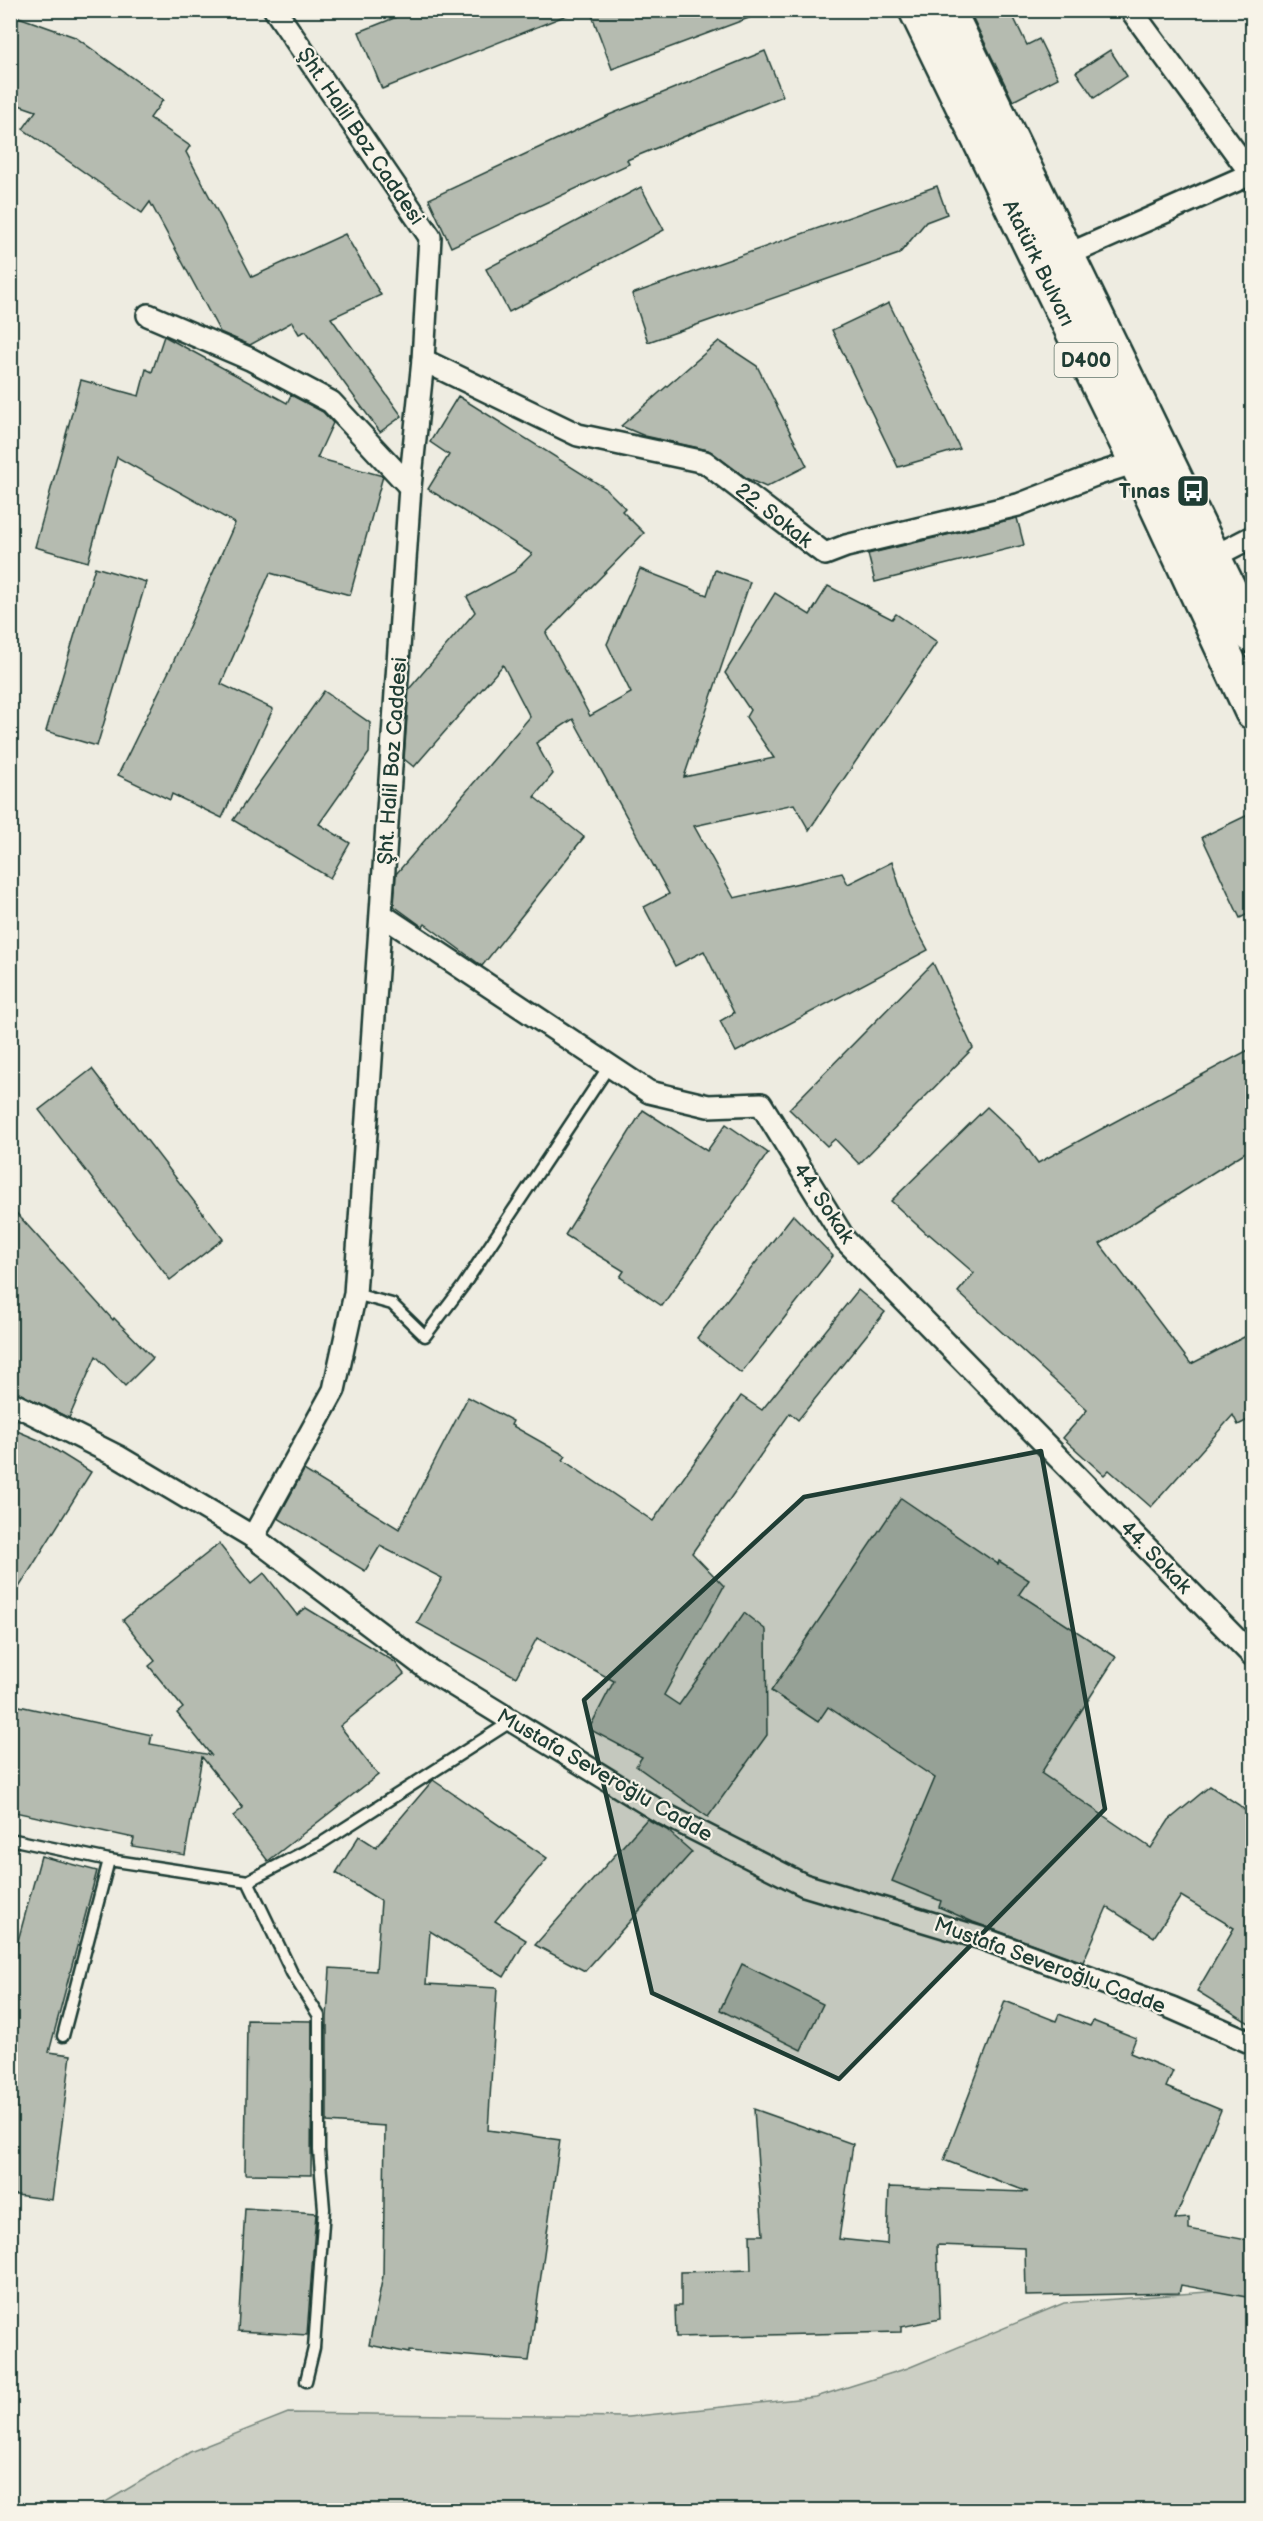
<svg xmlns="http://www.w3.org/2000/svg" width="1263" height="2521" font-family="'Balsamiq Sans',sans-serif">
  <style>
    .green { fill: #cccfc4; stroke: #76867c; stroke-width: 1.5 }
    .building { fill: #b5bbb0; stroke: #1f3d34; stroke-width: 1.5 }
    .lines { fill: none; stroke-linecap: round; stroke-linejoin: round }
    .lane-casing { stroke: #1f3d34; stroke-width: 15 }
    .street-casing { stroke: #1f3d34; stroke-width: 26 }
    .primary-casing { stroke: #1f3d34; stroke-width: 38 }
    .lane { stroke: #f7f3e8; stroke-width: 10 }
    .street { stroke: #f7f3e8; stroke-width: 21 }
    .primary { stroke: #f7f3e8; stroke-width: 33 }
    .marked { fill: #1f3d34; fill-opacity: 0.2; stroke: #1f3d34; stroke-width: 4.5; stroke-linejoin: round }
    .labels { text-anchor: middle; stroke-width: 4.5; stroke-linejoin: round; paint-order: stroke }
    .shield { fill: #f7f3e8; stroke: #60746a; stroke-width: 1.5 }
    .shield-label { font-size: 20px; font-weight: bold; fill: #1f3d34 }
    .street-label { font-size: 21px; fill: #1f3d34; stroke: #f7f3e8 }
    .poi-label { font-size: 21px; font-weight: bold; fill: #1f3d34; stroke: #f7f3e8; text-anchor: end }
  </style>
  <rect width="100%" height="100%" fill="#eeece1"/>
  <filter id="ink" filterUnits="userSpaceOnUse"><feTurbulence type="fractalNoise" baseFrequency=".0167" numOctaves="2"/><feDisplacementMap in="SourceGraphic" scale="12" xChannelSelector="R" yChannelSelector="G"/><feConvolveMatrix kernelMatrix="1 2 1 2 8 2 1 2 1" color-interpolation-filters="sRGB"/></filter>
  <g filter="url(#ink)">
    <path class="green" d="M1220,2291L1252,2295V2510H92L190,2452L288,2413L628,2417L816,2397L908,2368L1064,2303Z"/>
    <g class="building">
      <path d="M414,10H576L577,11L382,89L359,32Z"/>
      <path d="M590,10H765V12L612,69Z"/>
      <path d="M969,10H1010L1027,45L1039,39L1058,78L1013,101Z"/>
      <path d="M10,14L75,37L163,100L150,118L190,146L186,152L252,277L345,234L381,295L331,318L402,416L380,432L306,331L299,334L292,322L250,345L220,332L150,202L142,213L23,129L36,111L10,102Z"/>
      <path d="M1110,50L1127,76L1094,98L1076,72Z"/>
      <path d="M765,51L783,96L627,160L629,164L451,247L429,199L609,115Z"/>
      <path d="M937,186L947,214L926,222L899,254L648,342L632,294Z"/>
      <path d="M641,187L664,230L509,312L486,269Z"/>
      <path d="M889,303L960,449L898,467L832,330Z"/>
      <path d="M164,336L287,403L291,395L323,412L333,423L317,458L383,476L350,595L270,573L221,684L273,709L222,818L172,794L170,800L118,775L171,667L235,523L117,457L88,562L35,547L81,380L139,396L146,369L152,372Z"/>
      <path d="M719,341L757,366L807,466L766,487L748,479L708,450L645,436L621,426Z"/>
      <path d="M458,396L605,488L625,508L622,511L644,533L546,633L590,716L631,693L607,644L640,569L707,595L715,570L750,582L684,777L774,758L746,717L750,710L725,673L775,593L810,615L828,586L892,619L896,614L937,642L809,830L794,804L694,826L734,898L842,873L848,884L892,862L909,915L928,950L736,1052L720,1021L734,1013L704,951L675,966L644,907L669,894L573,719L536,743L553,774L534,797L584,837L482,966L425,924L423,927L394,906L396,874L530,717L503,665L414,767L404,759L409,689L475,612L467,597L514,572L532,554L428,489L449,455L430,442Z"/>
      <path d="M1017,518L1024,545L875,582L868,554Z"/>
      <path d="M95,567L146,582L97,746L46,731Z"/>
      <path d="M324,691L370,723L369,753L319,824L350,843L330,878L233,820Z"/>
      <path d="M1252,813V912L1240,918L1202,837Z"/>
      <path d="M933,963L973,1048L859,1164L835,1139L827,1146L789,1109Z"/>
      <path d="M1252,1048V1148L1100,1244L1191,1364L1252,1333V1418L1238,1425L1233,1415L1151,1507L1109,1470L1104,1475L1063,1438L1087,1410L958,1292L974,1273L929,1234L928,1235L891,1201L987,1107L1019,1137L1038,1163Z"/>
      <path d="M92,1069L223,1239L170,1280L39,1110Z"/>
      <path d="M643,1110L707,1151L726,1124L768,1153L662,1306L620,1277L624,1271L565,1235Z"/>
      <path d="M10,1206L113,1320L114,1318L153,1358L125,1386L96,1356L69,1418L10,1389Z"/>
      <path d="M793,1215L833,1256L741,1373L697,1338Z"/>
      <path d="M858,1290L885,1312L798,1420L790,1413L692,1553L724,1586L664,1695L679,1705L744,1613L766,1630L767,1735L708,1817L636,1766L642,1757L589,1729L614,1681L537,1638L516,1677L417,1623L442,1578L380,1546L365,1571L278,1518L304,1470L399,1529L468,1397L513,1421L511,1425L566,1456L563,1460L653,1521L741,1396L762,1410Z"/>
      <path d="M10,1428L41,1441L91,1472L10,1602Z"/>
      <path d="M901,1498L998,1564L999,1561L1029,1580L1019,1594L1116,1657L1041,1773L1151,1848L1169,1820L1210,1786L1239,1805L1252,1817V2025L1197,1991L1234,1928L1181,1896L1154,1937L1107,1907L1083,1962L973,1922L939,1907L941,1901L892,1881L935,1778L828,1707L818,1722L771,1691Z"/>
      <path d="M219,1544L251,1584L264,1573L297,1615L306,1608L395,1662L404,1674L340,1726L378,1775L268,1861L233,1816L243,1808L202,1757L185,1855L132,1846L134,1838L10,1811V1704L152,1735L150,1744L211,1755L177,1713L183,1708L149,1666L155,1661L123,1620Z"/>
      <path d="M433,1780L547,1858L495,1921L526,1940L504,1977L430,1931L426,1984L497,1988L488,2130L560,2140L529,2361L409,2351V2353L369,2345L383,2276L385,2126L327,2122V2018L330,1968L376,1971L381,1901L336,1873L359,1836L376,1847Z"/>
      <path d="M647,1819L667,1830L692,1852L585,1971L535,1945Z"/>
      <path d="M41,1856L97,1871L49,2052L71,2055L52,2200L10,2194V1970Z"/>
      <path d="M742,1964L823,2004L801,2050L720,2010Z"/>
      <path d="M1005,2001L1056,2021L1059,2014L1090,2026L1093,2021L1136,2038L1130,2053L1173,2071L1166,2087L1221,2110L1175,2219L1189,2218V2229L1252,2241V2298L1181,2285L1179,2293L1026,2296L1025,2248L937,2245L940,2319L901,2327V2332L676,2337L675,2306H681V2272L751,2270L750,2235H763L754,2109L853,2144L839,2239L887,2244L889,2187L1028,2192L944,2160Z"/>
      <path d="M247,2020L312,2021L311,2175L245,2174Z"/>
      <path d="M245,2208L316,2213L307,2335L238,2331Z"/>
    </g>
    <g class="lines">
      <defs>
        <g id="lane">
          <path d="M355,1294L392,1304L425,1336L463,1286L609,1066"/>
          <path d="M10,1839L109,1860"/>
          <path d="M248,1881L292,1973L319,2016V2150L324,2209L314,2348L306,2381"/>
          <path d="M63,2036L109,1860L248,1881L323,1842L512,1721"/>
        </g>
        <g id="street">
          <path d="M1131,10L1252,175"/>
          <path d="M1067,255L1251,174"/>
          <path d="M148,315L250,359L331,402L410,487"/>
          <path d="M423,360L578,435L705,462L825,554L846,546L1018,505L1095,475L1136,462"/>
          <path d="M1215,556L1252,537"/>
          <path d="M382,915L649,1092L708,1106L761,1104L845,1240L1252,1655"/>
          <path d="M10,1402L117,1456L253,1537L426,1668L662,1813L804,1885L981,1938L1172,2008L1252,2043"/>
          <path d="M253,1537L334,1390L355,1294L410,487L423,360L430,237L275,10"/>
        </g>
        <g id="primary">
          <path d="M916,10L1136,462L1252,712"/>
          <path d="M948,10L1252,636"/>
        </g>
      </defs>
      <use href="#lane" class="lane-casing"/>
      <use href="#street" class="street-casing"/>
      <use href="#primary" class="primary-casing"/>
      <use href="#lane" class="lane"/>
      <use href="#street" class="street"/>
      <use href="#primary" class="primary"/>
    </g>
  </g>
  <path class="marked" d="M1041,1451L1105,1809L839,2079L652,1993L584,1700L804,1497Z"/>
  <defs>
    <symbol id="bus-square" viewBox="-11 -11 22 22"><rect x="-9" y="-9" width="18" height="18" rx="4" fill="#1f3d34" stroke="#f7f3e8"/><path d="M-5-6H5V4H4V6H2V4H-2V6H-4V4H-5ZM-3.5-4V0h7V-4ZM-3.5 1.2v1.5H-2V1.2ZM2 1.2v1.5H3.5V1.2Z" fill="#fff"/></symbol>
  </defs>
  <g fill-rule="evenodd">
    <use href="#bus-square" x="1174" y="472" width="38" height="38"/>
  </g>
  <g class="labels">
    <rect class="shield" x="1054.5" y="343" width="63" height="34" rx="4.5"/>
    <g class="shield-label">
      <text x="1086" y="367">D400</text>
    </g>
    <g class="street-label">
      <text transform="translate(361 136) rotate(56)" y="7">Şht. Halil Boz Caddesi</text>
      <text transform="translate(1039 263) rotate(64)" y="7">Atatürk Bulvarı</text>
      <text transform="translate(774 515) rotate(38)" y="7">22. Sokak</text>
      <text transform="translate(392 761) rotate(-86)" y="7">Şht. Halil Boz Caddesi</text>
      <text transform="translate(824 1203) rotate(56)" y="7">44. Sokak</text>
      <text transform="translate(1156 1557) rotate(46)" y="7">44. Sokak</text>
      <text transform="translate(605 1775) rotate(30)" y="7">Mustafa Severoğlu Cadde</text>
      <text transform="translate(1050 1965) rotate(20)" y="7">Mustafa Severoğlu Cadde</text>
    </g>
    <g class="poi-label">
      <text x="1170" y="498">Tınas</text>
    </g>
  </g>
  <rect width="1263" height="2521" fill="none" stroke="#f7f3e8" stroke-width="36"/>
  <rect x="18" y="18" width="1227" height="2485" fill="none" stroke="#1f3d34" stroke-width="2" filter="url(#ink)"/>
</svg>
